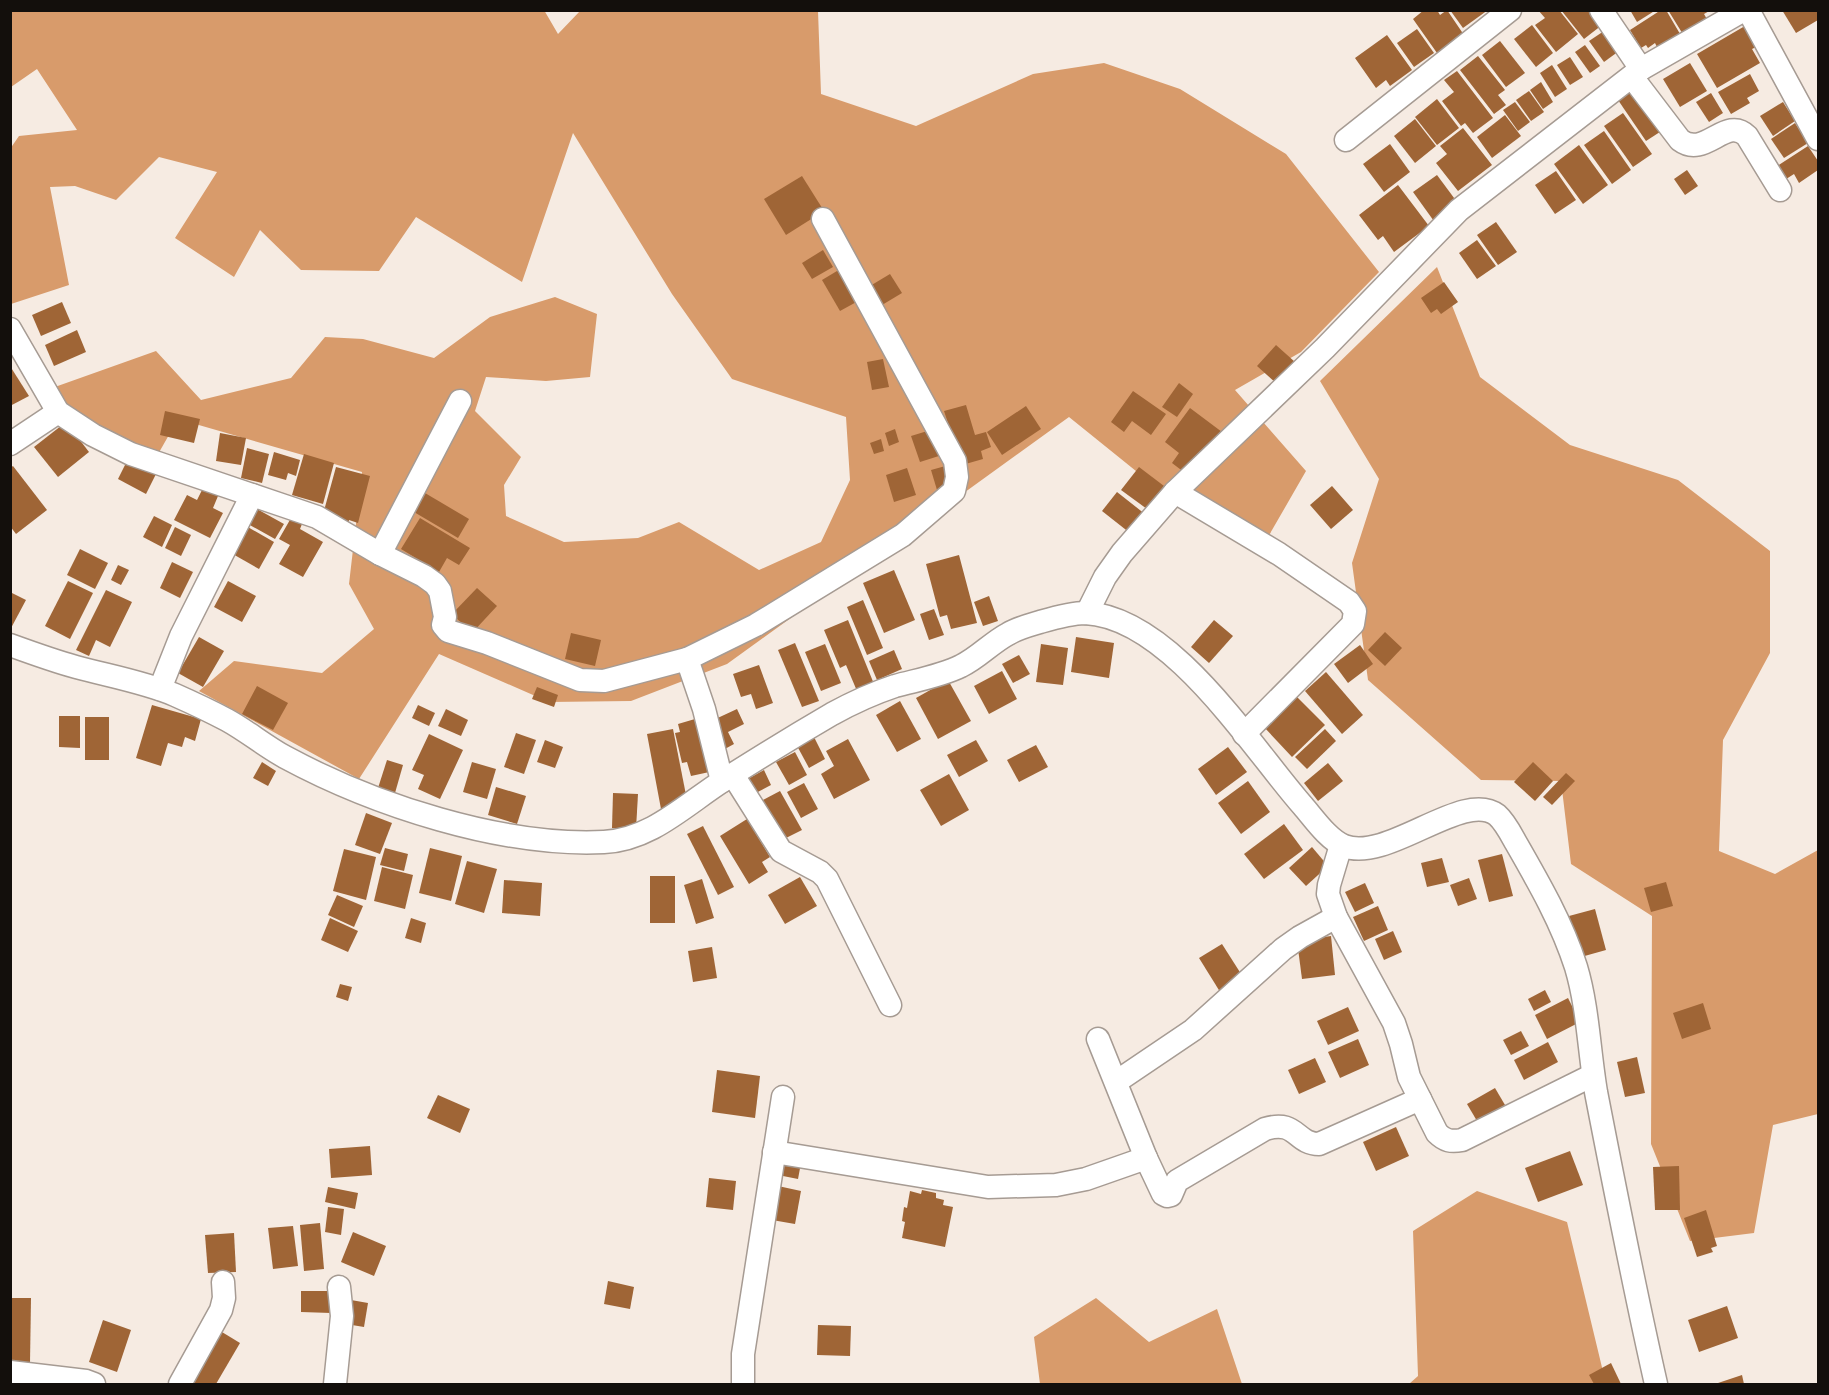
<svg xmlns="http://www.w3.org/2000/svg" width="1829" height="1395" font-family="'DM Sans',sans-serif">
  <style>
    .forest { fill: #d89b6b }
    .building { fill: #9f6536 }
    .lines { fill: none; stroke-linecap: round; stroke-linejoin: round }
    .minor-casing { stroke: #a69b93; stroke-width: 25 }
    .minor { stroke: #fff; stroke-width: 22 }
  </style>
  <rect width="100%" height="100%" fill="#f6ebe2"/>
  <g class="forest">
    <path d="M544,10L558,34L580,11H818L821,94L916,126L1033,74L1104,63L1180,89L1286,154L1379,272L1301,352L1235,390L1306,471L1260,551L1162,492L1069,417L727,664L631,701L549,702L439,654L359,779L199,691L234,661L322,673L374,629L349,584L362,472L178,419L153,463L38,393L156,351L201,400L291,378L325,337L363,339L434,358L490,317L555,297L597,314L590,377L546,381L486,377L475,411L521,457L504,485L506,516L564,542L638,538L679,522L759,570L821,542L850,480L846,417L732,379L672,294L573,133L522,282L416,217L379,271L301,270L260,230L234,277L175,238L217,172L159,157L116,200L75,186L50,187L69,285L11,304L10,149L19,136L77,130L37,69L11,87V11Z"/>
    <path d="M1437,267L1480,377L1570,445L1678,480L1770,551V653L1723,740L1719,851L1775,874L1818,850V1114L1773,1125L1754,1233L1690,1241L1651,1144L1652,916L1571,864L1561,781L1481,780L1368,680L1352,563L1379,479L1320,381Z"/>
    <path d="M1477,1191L1567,1222L1606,1384H1409L1418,1376L1413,1231Z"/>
    <path d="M1096,1298L1149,1342L1217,1309L1242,1384H1040L1034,1337Z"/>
  </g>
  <g class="building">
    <path d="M1424,10H1437L1440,15L1447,10L1464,35L1437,53L1413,19Z"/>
    <path d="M1450,10H1488L1463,28Z"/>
    <path d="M1538,10H1559L1578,34L1556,52L1535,25L1545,18Z"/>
    <path d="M1561,10H1591L1602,25L1584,39Z"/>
    <path d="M1630,10H1656L1637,22Z"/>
    <path d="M1661,10H1666L1683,39L1660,53L1655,43L1648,48L1646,45L1641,48L1630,30Z"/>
    <path d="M1668,10H1711L1704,14L1708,21L1684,36Z"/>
    <path d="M1782,10H1818V20L1796,33Z"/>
    <path d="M1750,23L1762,44L1752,49L1760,63L1717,88L1697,54Z"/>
    <path d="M1532,25L1553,53L1536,67L1514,39Z"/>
    <path d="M1417,29L1434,53L1414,67L1397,43Z"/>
    <path d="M1604,31L1619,51L1604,62L1589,41Z"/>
    <path d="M1387,35L1412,70L1390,86L1386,80L1376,88L1355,58Z"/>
    <path d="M1500,41L1525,73L1506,87L1482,55Z"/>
    <path d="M1585,45L1600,66L1590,73L1575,52Z"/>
    <path d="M1478,56L1505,90L1498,95L1506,105L1494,114L1460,70Z"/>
    <path d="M1570,57L1583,77L1570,85L1557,65Z"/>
    <path d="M1690,63L1707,91L1680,107L1663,79Z"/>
    <path d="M1552,65L1567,89L1555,97L1540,73Z"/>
    <path d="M1457,71L1493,118L1473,133L1465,123L1461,126L1442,101L1454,92L1444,80Z"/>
    <path d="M1750,74L1759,91L1747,98L1750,103L1731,114L1718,92Z"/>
    <path d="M1541,82L1553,102L1543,109L1530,90Z"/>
    <path d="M1635,89L1663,130L1646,141L1618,100Z"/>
    <path d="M1529,91L1544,112L1531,121L1516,100Z"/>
    <path d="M1711,93L1723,113L1709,122L1696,102Z"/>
    <path d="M1437,99L1459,128L1437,145L1415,117Z"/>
    <path d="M1515,102L1530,122L1518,131L1503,110Z"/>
    <path d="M1783,102L1795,121L1773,136L1760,116Z"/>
    <path d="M1623,113L1652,154L1633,167L1604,126Z"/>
    <path d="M1505,115L1521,136L1492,158L1477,137Z"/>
    <path d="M1415,119L1436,146L1415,163L1394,136Z"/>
    <path d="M1795,123L1808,143L1784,158L1771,139Z"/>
    <path d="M1463,128L1492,165L1458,191L1436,163L1447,154L1440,146Z"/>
    <path d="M1604,131L1631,170L1612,184L1584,145Z"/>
    <path d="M1390,144L1410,172L1384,192L1363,164Z"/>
    <path d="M1579,145L1608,185L1583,204L1554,164Z"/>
    <path d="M1808,146L1818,161V170L1799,183L1794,174L1783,181L1774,168Z"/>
    <path d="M1687,170L1698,186L1685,195L1674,179Z"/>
    <path d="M1556,171L1576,200L1555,214L1535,185Z"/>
    <path d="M1437,175L1460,206L1436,224L1413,192Z"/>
    <path d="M802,176L824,211L786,235L764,199Z"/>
    <path d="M1398,185L1429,226L1394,252L1383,236L1378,240L1359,215Z"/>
    <path d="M1496,222L1517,252L1498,265L1477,235Z"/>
    <path d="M1477,240L1496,266L1477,279L1459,253Z"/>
    <path d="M823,250L833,267L812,279L802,263Z"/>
    <path d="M842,268L860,300L840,311L822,280Z"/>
    <path d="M890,274L902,293L877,308L865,289Z"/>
    <path d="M1444,282L1458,302L1441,314L1437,309L1431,313L1421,298Z"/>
    <path d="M62,302L71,323L41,336L32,315Z"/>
    <path d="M77,330L86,352L54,366L45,345Z"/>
    <path d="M1276,345L1295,362L1276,383L1257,366Z"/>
    <path d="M883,359L889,387L872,390L867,362Z"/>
    <path d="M10,366L29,396L10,406Z"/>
    <path d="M1179,383L1193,394L1177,417L1162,407Z"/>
    <path d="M1133,391L1166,414L1151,435L1132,421L1124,432L1111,422Z"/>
    <path d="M966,405L975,435L986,432L991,447L981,451L983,459L962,465L944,411Z"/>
    <path d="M1026,406L1041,429L1002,455L987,432Z"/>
    <path d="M1190,408L1222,432L1189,476L1172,463L1179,453L1165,442Z"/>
    <path d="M165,411L200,419L194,443L160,435Z"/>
    <path d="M66,422L89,452L58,477L34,447Z"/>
    <path d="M895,429L899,442L889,446L885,433Z"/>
    <path d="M934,429L942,455L920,462L911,436Z"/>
    <path d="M220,433L246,438L241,465L216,461Z"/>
    <path d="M881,439L884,451L874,454L870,443Z"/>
    <path d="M247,448L269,454L262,483L241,478Z"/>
    <path d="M274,452L300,460L296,476L288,473L286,480L268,475Z"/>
    <path d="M304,454L334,463L323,504L292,495Z"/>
    <path d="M128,459L156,474L146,494L118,479Z"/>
    <path d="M949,465L955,485L937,490L931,470Z"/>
    <path d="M13,466L47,510L16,534L10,526V468Z"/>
    <path d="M336,467L370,476L358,523L349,520L348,526L322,518Z"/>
    <path d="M1139,467L1164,486L1147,509L1121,490Z"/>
    <path d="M907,468L916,495L894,502L886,475Z"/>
    <path d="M1332,486L1353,510L1331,529L1310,505Z"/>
    <path d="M203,488L218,496L213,508L223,513L210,538L174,520L187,495L197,500Z"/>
    <path d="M1117,492L1150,518L1135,537L1102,511Z"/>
    <path d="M425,493L469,519L458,538L414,512Z"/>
    <path d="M257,509L284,524L275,539L248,524Z"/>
    <path d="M154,516L172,525L162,547L143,537Z"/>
    <path d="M291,518L302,524L300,529L323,542L303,577L279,564L290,545L279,539Z"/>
    <path d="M420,518L470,548L459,565L447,558L439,572L401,549Z"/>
    <path d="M246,526L274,542L259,569L231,553Z"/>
    <path d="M175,527L191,535L181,556L165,548Z"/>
    <path d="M80,549L108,563L95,589L67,575Z"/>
    <path d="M959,555L977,623L951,629L947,615L940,617L926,564Z"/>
    <path d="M172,562L193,572L180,598L160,588Z"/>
    <path d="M118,565L129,570L121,585L111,580Z"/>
    <path d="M894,570L915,620L884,633L863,583Z"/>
    <path d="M68,581L93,593L70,639L45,626Z"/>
    <path d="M228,581L256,596L242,622L214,607Z"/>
    <path d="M477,588L497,606L472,633L452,614Z"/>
    <path d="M106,590L132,602L110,647L96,640L89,656L76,650Z"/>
    <path d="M10,592L26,600L10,630Z"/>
    <path d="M989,596L998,621L983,626L974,602Z"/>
    <path d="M863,600L883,648L867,655L847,607Z"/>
    <path d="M934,609L944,635L929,640L920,614Z"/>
    <path d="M848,620L874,684L857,691L846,665L840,668L824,630Z"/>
    <path d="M1214,620L1233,636L1209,663L1191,647Z"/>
    <path d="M1385,632L1402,648L1385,666L1368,650Z"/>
    <path d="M571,633L601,640L595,666L565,659Z"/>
    <path d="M199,637L224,651L203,687L178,673Z"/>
    <path d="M1076,637L1114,643L1109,678L1071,672Z"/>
    <path d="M795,643L819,701L802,707L778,650Z"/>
    <path d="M825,644L841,683L821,691L805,652Z"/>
    <path d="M1041,644L1068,648L1063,685L1036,682Z"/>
    <path d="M1360,645L1373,664L1348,683L1334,664Z"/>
    <path d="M894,650L902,669L877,680L869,661Z"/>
    <path d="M1019,655L1030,674L1013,683L1002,664Z"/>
    <path d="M759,665L773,703L756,709L751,694L741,697L733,674Z"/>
    <path d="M1002,671L1017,699L989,714L974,686Z"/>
    <path d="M1326,672L1363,715L1342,734L1305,691Z"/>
    <path d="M948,680L971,721L938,739L916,698Z"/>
    <path d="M257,686L288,703L273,730L242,714Z"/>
    <path d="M537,687L558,695L554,707L532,699Z"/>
    <path d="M1296,696L1325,725L1292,757L1264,727Z"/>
    <path d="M900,701L921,739L897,752L876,715Z"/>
    <path d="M152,705L201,719L195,741L185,737L182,747L168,743L161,766L136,758Z"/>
    <path d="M418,705L435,713L429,726L412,718Z"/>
    <path d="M446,709L468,720L461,736L438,726Z"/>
    <path d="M737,709L744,724L728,732L734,744L723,750L709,722Z"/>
    <path d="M59,716H80V748L59,747Z"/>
    <rect x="85" y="717" width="24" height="43"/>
    <path d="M695,719L696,725L702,723L714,771L691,776L687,762L682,763L675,733L680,732L678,724Z"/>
    <path d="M673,729L687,800L673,807L661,809L647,734Z"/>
    <path d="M1325,729L1336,741L1307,769L1295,757Z"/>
    <path d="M516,733L536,740L524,774L504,767Z"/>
    <path d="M429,734L463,750L440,799L418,789L424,775L412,770Z"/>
    <path d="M813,735L825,759L809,768L796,744Z"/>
    <path d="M848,739L870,780L834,799L821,774L834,766L826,751Z"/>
    <path d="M545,740L563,747L555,768L537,762Z"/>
    <path d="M976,740L988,761L959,777L947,755Z"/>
    <path d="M1036,745L1048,767L1019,782L1007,760Z"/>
    <path d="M1228,747L1247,772L1216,795L1198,769Z"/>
    <path d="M795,752L807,775L789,785L776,762Z"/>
    <path d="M387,760L403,765L395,793L378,788Z"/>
    <path d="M262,762L276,771L268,786L253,778Z"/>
    <path d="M472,762L496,769L487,799L463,792Z"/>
    <path d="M1533,762L1553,781L1535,801L1514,782Z"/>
    <path d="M1328,763L1343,781L1318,801L1304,783Z"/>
    <path d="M764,770L771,785L754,794L746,780Z"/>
    <path d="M1566,773L1575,781L1552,805L1543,797Z"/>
    <path d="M949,774L969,810L941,826L920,790Z"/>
    <path d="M1248,781L1270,812L1241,834L1218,803Z"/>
    <path d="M804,783L818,809L801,818L787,792Z"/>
    <path d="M496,787L526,796L517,824L488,815Z"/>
    <path d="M780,791L802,830L782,840L761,801Z"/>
    <path d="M613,793L638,794L636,829L612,828Z"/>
    <path d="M366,813L392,823L380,854L355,845Z"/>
    <path d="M747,819L770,857L762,862L768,872L749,884L720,836Z"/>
    <path d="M1284,824L1303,850L1264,879L1244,854Z"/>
    <path d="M703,826L734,887L718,895L687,834Z"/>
    <path d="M1312,847L1328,866L1306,886L1289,868Z"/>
    <path d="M385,848L408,854L404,871L380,865Z"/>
    <path d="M430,848L462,856L451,901L419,893Z"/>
    <path d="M344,849L376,857L366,900L333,891Z"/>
    <path d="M1502,854L1513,896L1489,902L1478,860Z"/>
    <path d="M1442,858L1449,882L1427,887L1421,863Z"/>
    <path d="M467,861L497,869L484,913L455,904Z"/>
    <path d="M382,867L413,875L405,909L374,901Z"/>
    <rect x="650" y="876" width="25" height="47"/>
    <path d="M800,877L817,906L785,924L768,895Z"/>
    <path d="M1469,878L1477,899L1458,906L1450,885Z"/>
    <path d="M702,879L714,918L696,924L684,885Z"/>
    <path d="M504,880L542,883L540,916L502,913Z"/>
    <path d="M1666,882L1673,906L1651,912L1644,888Z"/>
    <path d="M1365,883L1374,903L1355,912L1345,892Z"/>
    <path d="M337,895L363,906L354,927L328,915Z"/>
    <path d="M1378,906L1388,930L1364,941L1353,917Z"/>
    <path d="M1595,909L1606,950L1581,957L1569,916Z"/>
    <path d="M330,918L358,931L348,952L321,940Z"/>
    <path d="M411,918L426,923L421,943L405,938Z"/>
    <path d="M1393,931L1402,952L1384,960L1375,939Z"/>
    <path d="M1331,936L1335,975L1302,979L1297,941Z"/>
    <path d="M1222,944L1243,977L1222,995L1199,958Z"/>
    <path d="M712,947L717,978L693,982L688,951Z"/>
    <path d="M340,984L352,987L348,1001L336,997Z"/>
    <path d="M1545,990L1551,1002L1534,1011L1528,999Z"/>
    <path d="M1568,998L1580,1022L1547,1039L1535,1015Z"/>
    <path d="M1703,1003L1711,1029L1682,1039L1673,1013Z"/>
    <path d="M1348,1007L1359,1031L1328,1045L1317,1021Z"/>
    <path d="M1521,1031L1529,1046L1511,1055L1503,1040Z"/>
    <path d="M1358,1039L1369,1065L1340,1078L1328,1052Z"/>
    <path d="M1548,1042L1558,1062L1524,1080L1514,1060Z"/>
    <path d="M1637,1057L1645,1093L1625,1097L1617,1062Z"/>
    <path d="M1315,1058L1326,1082L1299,1094L1288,1070Z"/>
    <path d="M717,1070L760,1076L755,1118L712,1112Z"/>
    <path d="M1495,1088L1505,1105L1477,1121L1467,1104Z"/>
    <path d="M438,1095L470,1109L460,1133L427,1118Z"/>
    <path d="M1396,1127L1409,1156L1376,1171L1363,1142Z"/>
    <path d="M370,1146L372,1175L331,1178L329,1149Z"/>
    <path d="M1570,1151L1583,1185L1538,1202L1525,1168Z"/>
    <path d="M781,1159L801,1163L798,1179L778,1175Z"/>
    <path d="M1679,1166L1680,1210H1655L1653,1167Z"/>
    <path d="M709,1178L736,1181L733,1210L706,1207Z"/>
    <path d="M778,1186L801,1191L795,1224L772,1220Z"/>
    <path d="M328,1187L358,1193L355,1209L325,1202Z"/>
    <path d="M922,1190L936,1193V1198L944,1200L943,1205L953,1207L945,1247L902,1238L905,1222L902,1221L904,1207L907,1208L910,1191L921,1194Z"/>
    <path d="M328,1207L344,1209L341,1235L325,1232Z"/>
    <path d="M1706,1210L1717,1246L1711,1248L1713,1252L1697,1257L1684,1218Z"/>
    <path d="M320,1223L324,1269L304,1271L300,1225Z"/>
    <path d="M293,1226L298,1266L273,1269L268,1228Z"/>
    <path d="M353,1232L386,1246L374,1276L341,1262Z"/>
    <path d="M234,1233L236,1272L208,1273L205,1235Z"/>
    <path d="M608,1281L634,1287L630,1309L604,1304Z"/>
    <path d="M301,1291H331V1313L301,1312Z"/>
    <path d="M10,1298H31L30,1363L10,1362Z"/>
    <path d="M351,1300L368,1303L364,1327L346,1324Z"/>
    <path d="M1727,1306L1738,1338L1699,1352L1688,1320Z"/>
    <path d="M103,1320L131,1330L117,1372L89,1362Z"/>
    <path d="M818,1325L851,1326L850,1356L817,1355Z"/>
    <path d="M217,1329L240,1343L216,1384H184Z"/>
    <path d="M1611,1363L1621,1384H1594L1589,1375Z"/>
    <path d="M1742,1375L1744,1384H1715Z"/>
  </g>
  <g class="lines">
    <defs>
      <g id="minor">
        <path d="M1601,10L1641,69L1744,10"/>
        <path d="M1748,10L1818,139"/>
        <path d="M1632,77L1680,140C1705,159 1726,115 1747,136L1780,190"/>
        <path d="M1346,140L1510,10"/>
        <path d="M10,329L58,412L93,435L131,454L317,517L380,554L424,576L435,584L440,591L445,617L443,625L448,631L487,643L580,680L604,681L687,659L756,625L903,535L954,491L957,477L955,461L823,219"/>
        <path d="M10,444L58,412"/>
        <path d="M1175,492L1279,554L1349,602L1355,611L1353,624L1244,734"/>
        <path d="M380,554L460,401"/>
        <path d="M1087,613L1105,577L1122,553L1175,492L1325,348L1459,210L1641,69"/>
        <path d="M10,645C32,653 54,661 76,667C109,676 144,682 175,695C193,703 210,711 227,720C247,731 265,746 285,757C374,805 502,847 604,842C651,840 686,804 724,780C760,757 796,735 832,714C852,703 874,693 895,686C917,680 941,676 961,666C978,658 991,643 1008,634C1018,628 1030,625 1040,622C1054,618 1071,613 1085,613C1171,617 1251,747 1303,806C1315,820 1328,839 1344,846C1388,863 1463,789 1497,815C1505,822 1511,834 1516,843C1539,883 1562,923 1576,967C1588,1007 1589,1051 1596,1092C1615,1190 1634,1287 1656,1384"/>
        <path d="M687,659L704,709L722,781"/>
        <path d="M160,689L181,636L252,495"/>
        <path d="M733,775L781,851L820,872L827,879L890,1005"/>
        <path d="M1341,845L1329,885L1328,894L1336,917L1394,1023L1401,1044L1409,1077L1437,1133C1445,1141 1451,1142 1462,1140L1593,1075"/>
        <path d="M1098,1039L1146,1158L1163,1194L1167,1196L1171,1195L1177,1181L1265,1129C1297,1119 1295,1144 1319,1144L1420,1099"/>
        <path d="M1116,1082L1193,1030L1283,949L1300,937L1336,917"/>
        <path d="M774,1152L988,1187L1056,1185L1086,1179L1146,1158"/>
        <path d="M10,1372L86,1381L94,1384"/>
        <path d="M180,1384L221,1310L224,1298L223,1282"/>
        <path d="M335,1384L342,1316L339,1287"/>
        <path d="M743,1384V1354L783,1097"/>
      </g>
    </defs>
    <use href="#minor" class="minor-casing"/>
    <use href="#minor" class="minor"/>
  </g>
  <rect width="1829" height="1395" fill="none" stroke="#130f0c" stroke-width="24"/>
</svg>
